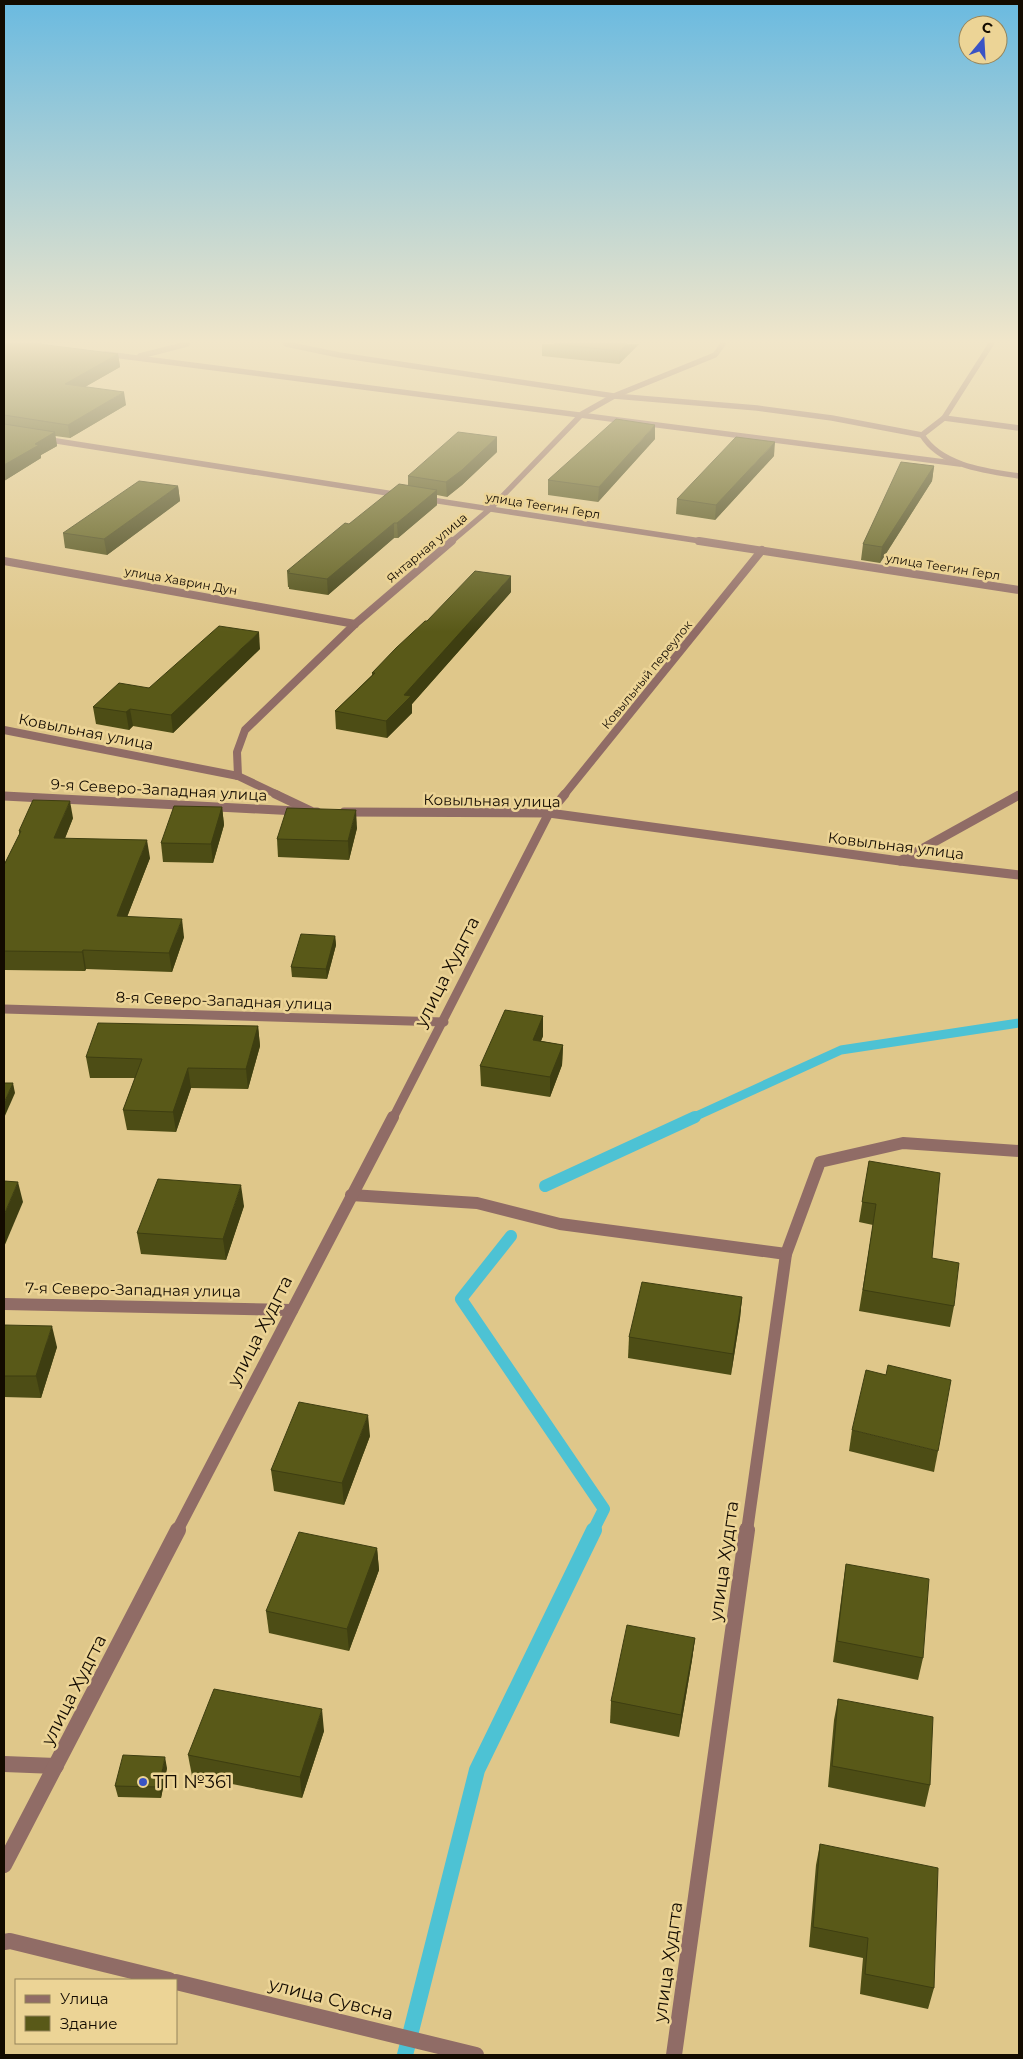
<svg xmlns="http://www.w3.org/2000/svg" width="1023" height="2059" font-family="Montserrat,sans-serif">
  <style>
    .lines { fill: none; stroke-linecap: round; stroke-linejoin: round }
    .stream-far2 { stroke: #4dc2d4; stroke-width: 9 }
    .stream-far1 { stroke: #4dc2d4; stroke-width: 12 }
    .stream { stroke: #4dc2d4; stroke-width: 16 }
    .minor-far4 { stroke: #906c66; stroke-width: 5.5 }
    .minor-far3 { stroke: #906c66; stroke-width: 8 }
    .minor-far2 { stroke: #906c66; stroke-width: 9 }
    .minor-far1 { stroke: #906c66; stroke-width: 12 }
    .minor { stroke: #906c66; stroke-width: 16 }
    .tertiary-far2 { stroke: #906c66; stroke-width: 9 }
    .tertiary-far1 { stroke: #906c66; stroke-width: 12 }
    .tertiary { stroke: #906c66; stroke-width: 16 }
    .wall { fill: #4d4d15 }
    .shaded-wall { fill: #3e3e11 }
    .building { fill: #595918; stroke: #3e3e11 }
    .poi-dot { fill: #3953c5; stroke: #ecd496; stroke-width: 2 }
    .labels { text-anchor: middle; stroke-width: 5; stroke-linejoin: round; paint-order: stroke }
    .far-street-label { font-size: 12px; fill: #130b00; stroke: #ecd496 }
    .street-label { font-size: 15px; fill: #130b00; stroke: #ecd496 }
    .near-street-label { font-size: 18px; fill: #130b00; stroke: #ecd496 }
    .near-poi-label { font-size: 18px; fill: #130b00; stroke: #ecd496; text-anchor: start }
  </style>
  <rect width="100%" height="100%" fill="#dfc78a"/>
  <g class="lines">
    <path class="stream-far2" d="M692,1118L841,1050L1019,1023"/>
    <g class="stream-far1">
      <path d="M545,1186L695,1117"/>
      <path d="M511,1236L461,1299L604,1509L593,1531"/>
    </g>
    <path class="stream" d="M405,2055L477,1770L594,1530"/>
    <g class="minor-far4">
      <path d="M286,344L339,355L614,396L757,408L832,418L922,435L944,418L1019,428"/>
      <path d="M106,354L960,464"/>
      <path d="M140,356L187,344"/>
      <path d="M944,418L991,344"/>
      <path d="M922,435C941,466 986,471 1019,476"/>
      <path d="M44,439L400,495"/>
      <path d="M425,499L707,542"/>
      <path d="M451,542L490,509L582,414L614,396L715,355L723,344"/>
    </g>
    <g class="minor-far3">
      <path d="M699,541L1019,590"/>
      <path d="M4,561L355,624"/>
      <path d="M4,730L238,776L278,795"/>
      <path d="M238,776L237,752L245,730L355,624L452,541"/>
      <path d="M564,795L762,550"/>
    </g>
    <g class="minor-far2">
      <path d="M275,794L313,812H317"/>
      <path d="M4,796L297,811"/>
      <path d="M344,812L549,813L565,794"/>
      <path d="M900,861L1019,795"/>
      <path d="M4,1009L444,1022"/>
    </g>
    <g class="minor-far1">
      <path d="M351,1195L477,1203L560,1224L786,1254"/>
      <path d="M4,1304L292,1310"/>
      <path d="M747,1531L786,1254L820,1162L903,1143L1019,1151"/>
    </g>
    <g class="minor">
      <path d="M4,1764L56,1766"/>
      <path d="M4,1942L10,1941L169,1980"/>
      <path d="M176,1982L476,2055"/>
      <path d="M674,2055L747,1530"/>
    </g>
    <path class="tertiary-far2" d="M393,1118L549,813L900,861L1019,875"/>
    <path class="tertiary-far1" d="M177,1531L393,1117"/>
    <path class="tertiary" d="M4,1865L178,1530"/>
  </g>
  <g class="wall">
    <path d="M4,344L118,354L120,367L85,387L126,405L70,438L55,436L57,446L41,455V458L4,481Z"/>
    <path d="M542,344H639L619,364L542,356Z"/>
    <path d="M655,439L598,502L548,495V480Z"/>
    <path d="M497,452L462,485L447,497L437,495V505L398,538H394L328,595L289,589V587H288L287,571L349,524L408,485V476Z"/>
    <path d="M774,456L715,520L676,514L677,499Z"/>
    <path d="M934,466L932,481L880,563L861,560L863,544Z"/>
    <path d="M178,486L180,501L107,555L65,548L63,533Z"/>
    <path d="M511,592L412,704V713L387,738L336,729L335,711L372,675V673L427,621Z"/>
    <path d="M260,649L173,733L133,726L129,730L96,724L93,707Z"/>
    <path d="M222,807L224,825L213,863L163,862L161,843Z"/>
    <path d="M73,818L65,838L150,858L127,917L184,937L172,972L86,969L85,971L4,970V865L19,835V831Z"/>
    <path d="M357,828L349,860L278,857L277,839Z"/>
    <path d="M335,936L336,945L327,979L292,977L291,967Z"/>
    <path d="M543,1016V1036L541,1041L563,1045L562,1065L550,1097L481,1086L480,1066Z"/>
    <path d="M258,1026L260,1046L248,1089L191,1088L176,1132L127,1130L123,1110L135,1078H90L86,1057Z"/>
    <path d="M869,1161L932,1258L954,1306L950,1327L859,1311L873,1225L859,1222Z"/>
    <path d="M244,1206L226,1260L141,1254L137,1233Z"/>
    <path d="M742,1297L740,1318L731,1375L628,1358L629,1337Z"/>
    <path d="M4,1325L57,1347L41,1398L4,1397Z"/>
    <path d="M852,1430L938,1451L934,1472L849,1451Z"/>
    <path d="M370,1436L344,1505L274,1491L271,1470Z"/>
    <path d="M377,1548L379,1570L349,1651L269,1633L266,1611Z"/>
    <path d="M846,1564L923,1658L918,1680L833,1662L843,1585Z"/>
    <path d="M695,1638L692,1660L679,1737L610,1723L611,1701Z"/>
    <path d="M838,1699L930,1785L925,1807L828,1787L834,1720Z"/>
    <path d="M324,1731L302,1798L192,1776L188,1755Z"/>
    <path d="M167,1768L161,1798L118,1797L115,1786Z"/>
    <path d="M820,1844L934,1988L928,2009L860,1994L863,1958L809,1947L816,1865Z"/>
  </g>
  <g class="shaded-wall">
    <path d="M627,344H639L619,364L620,351Z"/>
    <path d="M118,354L120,367L67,397L65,384Z"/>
    <path d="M124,392L126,405L70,438L68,425Z"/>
    <path d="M655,425V439L598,502L599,487Z"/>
    <path d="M55,432L57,446L41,455V458L4,481V465L35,444Z"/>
    <path d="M497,437V452L462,485L447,497L446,482Z"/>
    <path d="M775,442L774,456L715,520L716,505Z"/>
    <path d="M934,466L932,481L880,563L882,547Z"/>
    <path d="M178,486L180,501L107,555L104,539Z"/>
    <path d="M437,490V505L398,538L397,523Z"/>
    <path d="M394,523V538L328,595L327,579Z"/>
    <path d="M511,576V592L412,704V713L387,738L386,721L404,695Z"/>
    <path d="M259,632L260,649L173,733L171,715Z"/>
    <path d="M130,709L133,726L129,730L126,712Z"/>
    <path d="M70,801L73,818L58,856L54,838Z"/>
    <path d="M222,807L224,825L213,863L211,844Z"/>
    <path d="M356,810L357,828L349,860L348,841Z"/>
    <path d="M147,840L150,858L120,935L117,916Z"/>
    <path d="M182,919L184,937L172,972L169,953Z"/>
    <path d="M335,936L336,945L327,979L326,969Z"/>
    <path d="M83,950L86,969L85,971L82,952Z"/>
    <path d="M543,1016V1036L533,1060V1040Z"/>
    <path d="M258,1026L260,1046L248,1089L246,1069Z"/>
    <path d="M563,1045L562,1065L550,1097V1077Z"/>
    <path d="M188,1068L191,1088L176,1132L173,1112Z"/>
    <path d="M13,1083L15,1093L4,1118V1103Z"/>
    <path d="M18,1182L23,1202L4,1247V1215Z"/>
    <path d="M241,1185L244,1206L226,1260L223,1239Z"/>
    <path d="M742,1297L740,1318L731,1375L733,1354Z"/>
    <path d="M52,1326L57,1347L41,1398L36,1376Z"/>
    <path d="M368,1415L370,1436L344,1505L342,1483Z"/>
    <path d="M377,1548L379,1570L349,1651L347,1629Z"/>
    <path d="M695,1638L692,1660L679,1737L681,1715Z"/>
    <path d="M322,1709L324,1731L302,1798L300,1777Z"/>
    <path d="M165,1757L167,1768L161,1798L159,1787Z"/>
  </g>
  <g class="building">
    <path d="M4,344H39L118,354L65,384L124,392L68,425L4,415Z"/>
    <path d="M554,344H627L620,351Z"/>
    <path d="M616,419L655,425L599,487L548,480Z"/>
    <path d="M4,424L55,432L35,444L39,445L4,465Z"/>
    <path d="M458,432L497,437L462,470L446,482L408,476Z"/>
    <path d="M736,437L775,442L716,505L677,499Z"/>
    <path d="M901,462L934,466L882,547L863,544Z"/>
    <path d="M139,481L178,486L104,539L63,533Z"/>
    <path d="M399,484L437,490L397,523H394L327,579L288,573L290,571H287L345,523L349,524Z"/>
    <path d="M475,571L511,576L404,695L411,696L386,721L335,711L375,673H372L396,648L425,621H427Z"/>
    <path d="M219,626L259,632L171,715L130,709L126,712L93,707L119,683L149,688Z"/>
    <path d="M33,800L70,801L54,838L147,840L117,916L182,919L169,953L83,950L82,952L4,951V865L21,831H19Z"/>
    <path d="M174,806L222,807L211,844L161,843Z"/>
    <path d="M287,808L356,810L348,841L277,839Z"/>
    <path d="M301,934L335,936L326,969L291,967Z"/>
    <path d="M505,1010L543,1016L533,1040L563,1045L550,1077L480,1066Z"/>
    <path d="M98,1023L258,1026L246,1069L188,1068L173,1112L123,1110L142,1059L86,1057Z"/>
    <path d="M4,1083H13L4,1103Z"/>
    <path d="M869,1161L940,1173L932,1258L959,1263L954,1306L863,1290L876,1204L862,1202Z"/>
    <path d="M158,1179L241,1185L223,1239L137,1233Z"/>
    <path d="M4,1181L18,1182L4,1215Z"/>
    <path d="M642,1282L742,1297L733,1354L629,1337Z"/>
    <path d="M4,1325L52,1326L36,1376H4Z"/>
    <path d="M888,1365L951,1380L938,1451L852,1430L866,1370L886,1375Z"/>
    <path d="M299,1402L368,1415L342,1483L271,1470Z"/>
    <path d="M299,1532L377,1548L347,1629L266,1611Z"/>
    <path d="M846,1564L929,1579L923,1658L837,1641Z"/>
    <path d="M627,1625L695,1638L681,1715L611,1701Z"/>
    <path d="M214,1689L322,1709L300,1777L188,1755Z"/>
    <path d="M838,1699L933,1717L930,1785L832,1766Z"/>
    <path d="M123,1755L165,1757L159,1787L115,1786Z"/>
    <path d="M820,1844L938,1868L934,1988L865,1974L868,1938L813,1927Z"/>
  </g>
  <linearGradient id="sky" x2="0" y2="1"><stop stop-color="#6abae0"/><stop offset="0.54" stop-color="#f1e6ca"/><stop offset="1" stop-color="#f1e6ca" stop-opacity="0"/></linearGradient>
  <rect width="1023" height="632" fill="url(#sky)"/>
  <circle class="poi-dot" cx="143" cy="1782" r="5"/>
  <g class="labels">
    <g class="far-street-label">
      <text transform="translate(543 506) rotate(9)" y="4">улица Теегин Герл</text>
      <text transform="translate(427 548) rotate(-40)" y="4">Янтарная улица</text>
      <text transform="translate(943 567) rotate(9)" y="4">улица Теегин Герл</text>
      <text transform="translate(181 581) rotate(10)" y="4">улица Хаврин Дун</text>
      <text transform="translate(647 675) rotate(-51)" y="4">Ковыльный переулок</text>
    </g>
    <g class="street-label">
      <text transform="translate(86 732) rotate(11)" y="5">Ковыльная улица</text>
      <text transform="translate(159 790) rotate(3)" y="5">9-я Северо-Западная улица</text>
      <text transform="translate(492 801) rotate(1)" y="5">Ковыльная улица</text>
      <text transform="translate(896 846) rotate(7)" y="5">Ковыльная улица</text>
      <text transform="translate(224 1001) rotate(2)" y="5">8-я Северо-Западная улица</text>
      <text transform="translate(133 1290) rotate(1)" y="5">7-я Северо-Западная улица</text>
    </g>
    <g class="near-street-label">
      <text transform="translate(447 972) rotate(-63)" y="6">улица Худгта</text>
      <text transform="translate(260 1331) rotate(-63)" y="6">улица Худгта</text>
      <text transform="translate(724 1561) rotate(-82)" y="6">улица Худгта</text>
      <text transform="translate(74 1690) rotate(-63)" y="6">улица Худгта</text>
      <text transform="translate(668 1962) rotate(-82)" y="6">улица Худгта</text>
      <text transform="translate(331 1999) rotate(14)" y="6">улица Сувсна</text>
    </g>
    <g class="near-poi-label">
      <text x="153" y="1788">ТП №361</text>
    </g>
  </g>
  <rect width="1023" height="2059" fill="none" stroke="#130b00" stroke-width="10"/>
  <rect x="15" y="1979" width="162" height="65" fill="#ecd496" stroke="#95845a"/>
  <rect x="25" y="1995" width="25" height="8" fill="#906c66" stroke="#95845a"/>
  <text x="60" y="2004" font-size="15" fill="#130b00">Улица</text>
  <rect x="25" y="2016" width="25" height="15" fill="#595918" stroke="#95845a"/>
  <text x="60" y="2029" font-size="15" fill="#130b00">Здание</text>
  <g transform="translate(983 40) rotate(18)"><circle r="24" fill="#ecd496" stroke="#95845a"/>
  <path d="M0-4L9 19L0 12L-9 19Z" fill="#3953c5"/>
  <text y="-8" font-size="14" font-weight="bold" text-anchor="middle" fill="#130b00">С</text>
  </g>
</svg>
